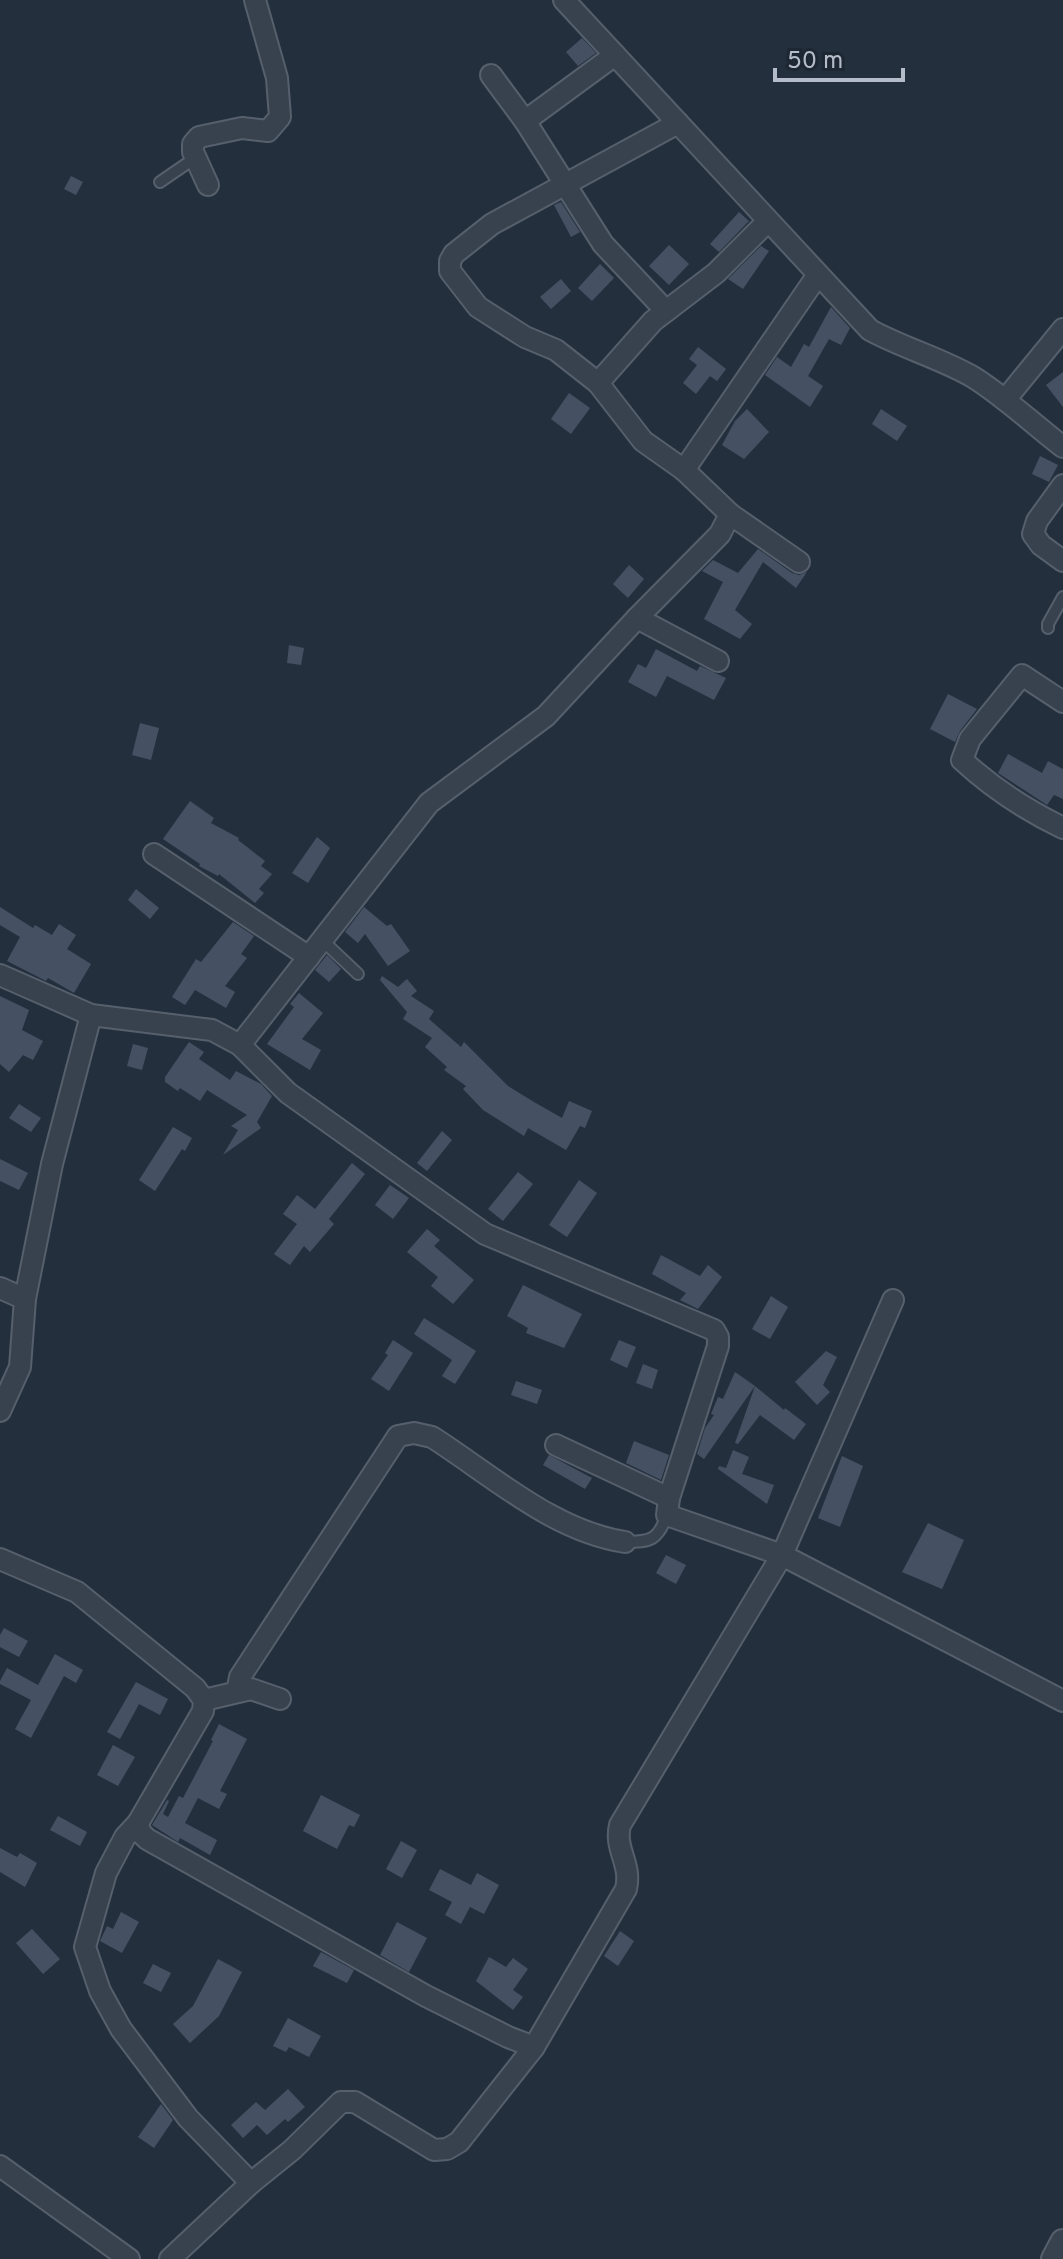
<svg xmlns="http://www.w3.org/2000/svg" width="1063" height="2259" font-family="Overpass,sans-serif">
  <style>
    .building { fill: #455162 }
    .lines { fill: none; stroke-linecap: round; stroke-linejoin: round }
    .service-casing { stroke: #565f6c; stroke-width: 14 }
    .minor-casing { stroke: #565f6c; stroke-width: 24 }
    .tertiary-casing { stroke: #565f6c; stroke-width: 28 }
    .service { stroke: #38414e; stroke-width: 10 }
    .minor { stroke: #38414e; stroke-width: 20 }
    .tertiary { stroke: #38414e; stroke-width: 24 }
  </style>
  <rect width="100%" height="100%" fill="#242f3e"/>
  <g class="building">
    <path d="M582,38L596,53L578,66L566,52Z"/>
    <path d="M71,176L83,182L76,195L64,189Z"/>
    <path d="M561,202L580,232L571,237L554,205Z"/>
    <path d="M739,212L749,221L719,252L710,244Z"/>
    <path d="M669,245L689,264L669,285L649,266Z"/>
    <path d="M761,246L769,251L743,289L728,279Z"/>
    <path d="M600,264L614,278L592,301L578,288Z"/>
    <path d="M561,279L571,291L551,309L540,297Z"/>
    <path d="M831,307L850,328L841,345L829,339L808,376L823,386L810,407L765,375L777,357L791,367L804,344L809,347Z"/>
    <path d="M698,347L726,369L717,381L710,376L696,394L683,383L697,365L689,359Z"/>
    <path d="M1063,372V407L1046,385Z"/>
    <path d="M569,393L590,408L571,434L551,419Z"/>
    <path d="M747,409L769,432L744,459L722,445L735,421Z"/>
    <path d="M881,409L907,426L897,441L872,424Z"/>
    <path d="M1040,456L1058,465L1049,482L1032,474Z"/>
    <path d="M758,549L792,573L799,575L807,572L796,588L763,562L735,610L752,624L740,639L704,619L723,582L702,571L713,560L738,573Z"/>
    <path d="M629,565L644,579L628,598L613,584Z"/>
    <path d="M289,645L304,648L301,665L287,663Z"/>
    <path d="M656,649L697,671L700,666L726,678L714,700L667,676L656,697L628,682L638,664L646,668Z"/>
    <path d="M948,694L977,709L960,731L955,742L930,729Z"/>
    <path d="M140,723L159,728L151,760L132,755Z"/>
    <path d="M1008,754L1042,773L1048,761L1063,769V799L1054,795L1047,805L998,773Z"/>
    <path d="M190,801L214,818L211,823L239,838L238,840L265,861L261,866L272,874L259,889L264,893L255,903L219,874L218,876L199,866L200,864L163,839Z"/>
    <path d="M317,837L330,848L308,883L292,873Z"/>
    <path d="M136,889L159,908L150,919L128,900Z"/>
    <path d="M0,907L33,928L35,925L52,935L59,924L76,935L67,949L91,964L74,993L48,978L46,981L7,961L20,937L0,925Z"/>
    <path d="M364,907L387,926L391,924L410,951L388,966L365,934L358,943L345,932Z"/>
    <path d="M233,922L254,936L241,954L247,958L225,986L235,992L226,1008L195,990L185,1005L172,997L196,959L201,962Z"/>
    <path d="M327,955L341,969L329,982L315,970Z"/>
    <path d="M382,976L398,987L407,979L417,991L411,996L434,1011L429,1019L461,1047L464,1042L508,1086L534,1102L562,1118L569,1101L592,1111L585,1128L580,1126L566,1150L528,1128L524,1136L483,1110L463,1089L466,1086L444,1070L447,1067L425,1047L432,1038L403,1019L407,1012L380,980Z"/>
    <path d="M299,993L323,1013L302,1039L321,1050L310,1070L267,1044L294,1007L290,1004Z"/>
    <path d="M0,996L29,1010L22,1030L43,1041L33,1060L23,1055L9,1072L0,1064Z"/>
    <path d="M189,1042L204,1052L199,1059L230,1080L236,1071L261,1084L272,1096L257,1122L261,1128L223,1155L238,1130L231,1126L247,1115L207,1090L200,1101L180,1088L178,1091L165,1082V1077Z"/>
    <path d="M133,1044L148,1048L142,1070L127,1066Z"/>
    <path d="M19,1104L41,1118L31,1132L9,1118Z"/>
    <path d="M173,1127L192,1138L185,1151L182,1149L155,1191L139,1180Z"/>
    <path d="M442,1131L452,1140L427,1171L417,1163Z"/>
    <path d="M0,1159L28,1173L19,1190L0,1181Z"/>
    <path d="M352,1163L365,1174L329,1219L334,1224L310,1252L304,1246L290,1265L274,1254L297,1224L283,1214L297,1195L315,1209Z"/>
    <path d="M518,1172L533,1184L503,1221L488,1209Z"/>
    <path d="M579,1180L597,1193L567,1237L549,1225Z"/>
    <path d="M390,1185L409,1198L393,1219L375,1205Z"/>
    <path d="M427,1229L440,1240L434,1246L474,1280L453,1304L431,1286L438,1277L407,1252Z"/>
    <path d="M661,1255L700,1276L708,1265L722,1277L698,1309L680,1300L686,1293L652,1274Z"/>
    <path d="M523,1285L582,1314L564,1348L526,1333L528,1328L507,1316Z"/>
    <path d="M771,1296L788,1307L770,1339L752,1329Z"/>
    <path d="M424,1318L476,1351L455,1384L442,1376L452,1360L414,1334Z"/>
    <path d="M393,1340L413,1353L389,1391L371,1379L388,1355L385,1353Z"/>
    <path d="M619,1340L636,1347L627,1368L610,1360Z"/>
    <path d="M826,1351L837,1357L823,1385L830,1392L817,1405L795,1382Z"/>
    <path d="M643,1364L658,1370L652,1389L636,1383Z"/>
    <path d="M735,1372L755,1386L704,1459L697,1454L705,1428L714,1415L711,1414L718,1397L723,1399Z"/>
    <path d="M516,1381L542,1390L537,1404L511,1395Z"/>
    <path d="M755,1386L784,1410L785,1408L806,1424L794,1440L760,1415L738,1444L735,1443Z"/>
    <path d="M634,1441L669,1455L661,1480L626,1463Z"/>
    <path d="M733,1450L749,1457L742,1474L774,1485L767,1504L718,1469L719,1466L726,1468Z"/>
    <path d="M549,1455L592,1478L585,1489L543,1465Z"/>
    <path d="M842,1456L863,1466L840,1527L818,1518Z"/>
    <path d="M928,1523L964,1540L942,1589L902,1572Z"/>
    <path d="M666,1555L686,1565L676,1584L656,1573Z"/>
    <path d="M4,1628L28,1641L19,1657L0,1647V1635Z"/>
    <path d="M55,1654L83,1670L76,1683L64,1676L31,1738L15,1729L31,1700L0,1684V1681L7,1668L38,1685Z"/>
    <path d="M136,1682L168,1699L160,1715L139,1704L120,1739L107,1732Z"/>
    <path d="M219,1724L247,1739L220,1791L227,1794L219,1809L198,1798L185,1823L217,1840L210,1855L180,1838L178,1842L152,1825L167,1800L169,1801L163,1814L168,1817L179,1796L183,1798L213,1741L211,1740Z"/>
    <path d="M113,1745L135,1757L118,1786L97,1775Z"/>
    <path d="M321,1795L360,1815L354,1827L349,1825L337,1849L303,1831Z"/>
    <path d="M58,1816L87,1832L80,1846L50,1830Z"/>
    <path d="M401,1841L417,1850L402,1878L386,1869Z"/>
    <path d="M0,1848L17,1857L20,1853L37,1863L25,1887L0,1872Z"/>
    <path d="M440,1869L471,1885L477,1873L499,1885L484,1914L470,1907L461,1924L445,1915L452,1902L429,1890Z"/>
    <path d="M121,1912L139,1922L122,1953L100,1941L107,1926L113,1929Z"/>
    <path d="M397,1922L427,1938L409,1972L380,1955Z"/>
    <path d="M32,1929L60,1959L43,1974L16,1943Z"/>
    <path d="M620,1931L634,1941L618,1966L604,1956Z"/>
    <path d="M321,1952L354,1970L347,1983L313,1966Z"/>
    <path d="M489,1957L506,1967L513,1958L528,1969L513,1990L523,1997L513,2010L476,1981Z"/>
    <path d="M218,1959L242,1972L219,2016L190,2043L173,2024L193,2006Z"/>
    <path d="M153,1964L171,1973L161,1992L143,1983Z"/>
    <path d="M288,2018L321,2036L309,2057L289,2047L286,2052L273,2046Z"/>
    <path d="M288,2089L305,2107L288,2122L285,2119L267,2135L257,2125L243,2138L231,2125L256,2102L265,2110Z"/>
    <path d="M161,2104L173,2120L154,2148L138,2137Z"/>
  </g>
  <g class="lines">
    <defs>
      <g id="service">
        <path d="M160,182L195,158"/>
        <path d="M1048,628V624L1063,597"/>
        <path d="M322,940L358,974"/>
        <path d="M625,1542C651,1542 658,1540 667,1515"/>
      </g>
      <g id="minor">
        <path d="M564,0L870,330C903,348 940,358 973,377C1005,397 1033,424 1063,447"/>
        <path d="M491,75L525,121L615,55"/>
        <path d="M525,121L603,244L666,311"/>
        <path d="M208,185L193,152V144L199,137L242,128L268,131L280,117L277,78L255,0"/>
        <path d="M767,222L716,273L653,321L598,383L643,441L684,470L730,514L799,562"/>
        <path d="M598,383L556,350L525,337L478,307L450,271V261L454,254L492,224L678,123"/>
        <path d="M1005,400L1063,329"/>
        <path d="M684,470L817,276"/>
        <path d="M1063,485L1037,521L1033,534L1041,545L1063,561"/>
        <path d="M637,618L718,661"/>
        <path d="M1063,702L1022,675L970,739L962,760C991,787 1028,811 1063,828"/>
        <path d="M154,854L309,957"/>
        <path d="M0,975L91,1015L212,1030L240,1045L288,1093L485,1234L714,1330L718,1337V1346L669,1498L667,1515L782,1555L1063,1701"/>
        <path d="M240,1045L429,803L546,716L637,618L720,534L730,514"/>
        <path d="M0,1288L25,1299L20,1367L0,1411"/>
        <path d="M25,1299L52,1164L91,1015"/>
        <path d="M556,1445L669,1498"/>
        <path d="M0,1559L77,1592L195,1688L204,1700L203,1711L138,1823L125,1837L106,1873L85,1947L100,1991L121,2029L188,2118L251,2183L292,2150L341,2102H355L434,2150L447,2149L459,2142L534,2047L626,1889C632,1863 614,1850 620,1825L782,1555L893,1300"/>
        <path d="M237,1692L240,1677L398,1436L414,1433L432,1437C493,1476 553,1531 625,1542"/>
        <path d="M204,1700L251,1689L280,1699"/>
        <path d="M138,1823L140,1832L147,1839L426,1996L508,2037L534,2047"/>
        <path d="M0,2166L129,2259"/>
        <path d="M170,2259L251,2183"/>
      </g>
      <path id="tertiary" d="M1054,2259L1063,2242"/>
    </defs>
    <use href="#service" class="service-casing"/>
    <use href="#minor" class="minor-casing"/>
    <use href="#tertiary" class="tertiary-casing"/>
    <use href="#service" class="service"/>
    <use href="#minor" class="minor"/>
    <use href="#tertiary" class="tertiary"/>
  </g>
  <path d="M775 68v12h128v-12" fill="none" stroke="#b4bcc9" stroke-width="4"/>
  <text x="787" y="68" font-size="24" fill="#b4bcc9" stroke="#1d2633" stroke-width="6" paint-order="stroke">50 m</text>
</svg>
